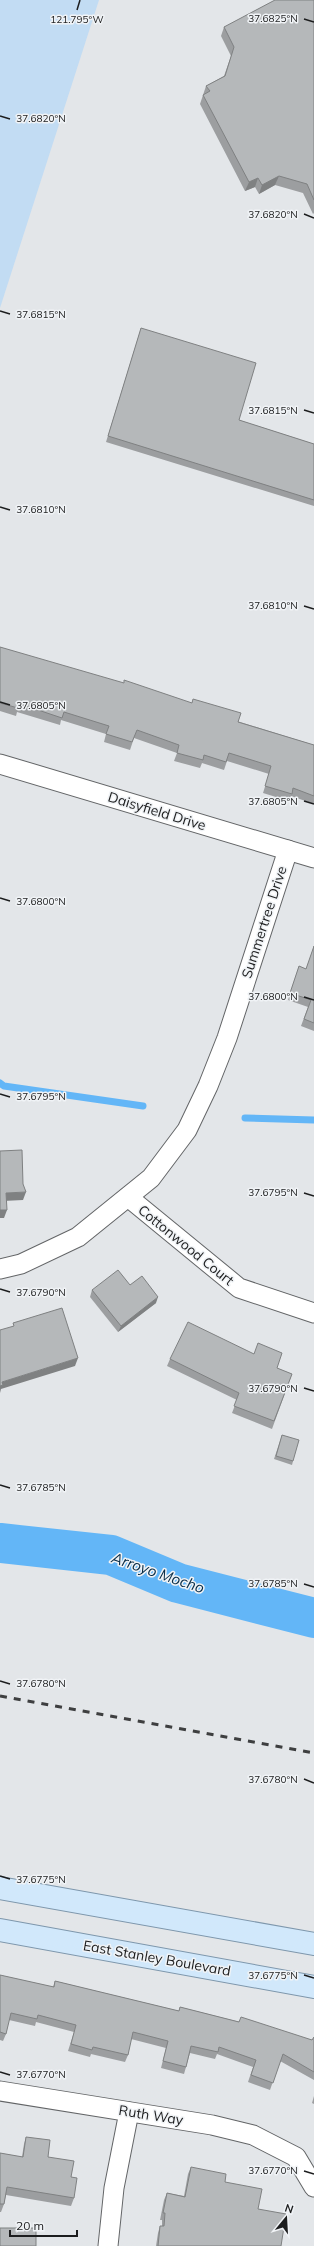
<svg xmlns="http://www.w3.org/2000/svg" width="314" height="2246" font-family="Mulish,sans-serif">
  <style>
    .green { fill: #c2dcf3 }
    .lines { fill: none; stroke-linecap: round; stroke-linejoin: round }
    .stream { stroke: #63b6f7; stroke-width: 7 }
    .river { stroke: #63b6f7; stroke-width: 40 }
    .street-casing { stroke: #636567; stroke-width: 21 }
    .primary-casing { stroke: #7e97ac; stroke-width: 24 }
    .street { stroke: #fff; stroke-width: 19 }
    .primary { stroke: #d1e8fb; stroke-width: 22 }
    .rail { stroke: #3e3f40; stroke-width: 3; stroke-dasharray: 7 7; stroke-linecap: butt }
    .wall { fill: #9c9ea0 }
    .shaded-wall { fill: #7f8182 }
    .building { fill: #b5b8ba; stroke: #7f8182 }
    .ticks { fill: none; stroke: #1c1d1e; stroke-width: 1.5 }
    .labels { text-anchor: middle; stroke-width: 3; stroke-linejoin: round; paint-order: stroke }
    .street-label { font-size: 14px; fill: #1c1d1e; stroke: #f0f3f6 }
    .water-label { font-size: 15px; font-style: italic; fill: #082c46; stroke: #f0f3f6 }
    .ticks-label { font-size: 10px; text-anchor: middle; fill: #1c1d1e; stroke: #f0f3f6; stroke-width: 3; stroke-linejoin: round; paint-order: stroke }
  </style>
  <rect width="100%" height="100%" fill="#e3e6e9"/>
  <path class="green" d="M0,0H99L0,308Z"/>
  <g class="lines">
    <g class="stream">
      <path d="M0,1083L4,1086L143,1106"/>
      <path d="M245,1118L314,1120"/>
    </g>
    <path class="river" d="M0,1543L111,1555L178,1583L314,1618"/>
    <defs>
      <g id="street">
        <path d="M0,764L314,858"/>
        <path d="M128,1197L239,1288L314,1313"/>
        <path d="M0,1269L21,1264L78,1237L151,1178L187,1130L208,1086L227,1038L288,850"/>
        <path d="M0,2091L212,2125L253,2135L296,2157L314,2187"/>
        <path d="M108,2246L114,2188L129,2112"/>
      </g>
      <g id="primary">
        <path d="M0,1888L314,1944"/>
        <path d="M0,1930L314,1987"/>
      </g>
    </defs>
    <use href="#street" class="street-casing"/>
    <use href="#primary" class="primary-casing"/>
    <use href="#street" class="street"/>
    <use href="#primary" class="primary"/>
    <path class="rail" d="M0,1696L314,1753"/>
  </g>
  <g class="wall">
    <path d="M314,0V213L313,214L303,193L275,185L259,194L255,187L245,191L200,104L206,86L224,76L231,56L221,36L224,27Z"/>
    <path d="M141,328L239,420L314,444V506L106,442Z"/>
    <path d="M0,647L314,745V804L291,796L289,801L263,793L269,774L227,761L224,770L202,763L200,768L174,761L177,753L134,738L130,750L104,742L106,734L61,720L60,725L17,712L16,716L0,711Z"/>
    <path d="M314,946V1031L301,1026L308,1007L288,1000L299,966L306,969Z"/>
    <path d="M130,1285L156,1303L118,1332L90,1297L92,1290Z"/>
    <path d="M170,1359L277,1368L292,1374L272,1429L232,1413L237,1400L167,1366Z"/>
    <path d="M282,1435L293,1461L292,1465L274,1459Z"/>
    <path d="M0,1975L53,1987L55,1981L179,2011L180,2007L312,2040L314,2037V2080L280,2061L270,2090L248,2082L253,2067L217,2054L215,2059L190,2053L184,2074L161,2068L166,2048L131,2039L128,2055L125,2062L91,2054L90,2057L68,2051L74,2032L36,2022L35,2026L9,2020L6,2034L3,2041L0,2040Z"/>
    <path d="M314,2096V2104L312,2103Z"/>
    <path d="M26,2137L48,2157L71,2177L74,2198L71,2206L6,2195L4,2204L1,2212H0V2153L22,2157L24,2144Z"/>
    <path d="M191,2167L225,2182L258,2209L281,2246H156L158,2233L160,2226H162V2220H160L164,2200L167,2193L184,2196L188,2174Z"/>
  </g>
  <g class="shaded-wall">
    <path d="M279,176L275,185L259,194L262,185Z"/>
    <path d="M258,178L255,187L245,191L249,182Z"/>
    <path d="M26,1192L23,1200L3,1201L6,1193Z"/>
    <path d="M0,1210H7L4,1218H0Z"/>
    <path d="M158,1297L156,1303L118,1332L121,1326Z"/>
    <path d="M78,1358L75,1366L1,1389L0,1393V1386L2,1382Z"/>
  </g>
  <g class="building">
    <path d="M275,0H314V200L307,184L279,176L262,185L258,178L249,182L203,95L210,91L206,86L225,76L234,47L224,27Z"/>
    <path d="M141,328L256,363L239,420L314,444V500L108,436Z"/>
    <path d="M0,647L124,683V680L192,703L193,699L241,713L238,722L314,745V796L293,788L292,794L265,786L271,766L229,753L226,762L204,755L203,760L177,753L179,745L137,730L132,742L106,734L109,726L64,712L62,718L20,704L18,708L0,703Z"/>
    <path d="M314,946V1023L304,1019L311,1000L290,993L299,966L306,969Z"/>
    <path d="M22,1150L23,1184L26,1192L6,1193L7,1210H0V1151Z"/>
    <path d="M118,1270L130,1285L142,1276L158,1297L121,1326L92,1290Z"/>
    <path d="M62,1308L78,1358L2,1382L3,1385L0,1386V1330L14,1326L13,1323Z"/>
    <path d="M188,1322L254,1354L258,1343L282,1353L277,1368L292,1374L274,1421L234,1406L239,1393L170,1359Z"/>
    <path d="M282,1435L299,1440L293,1461L276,1456Z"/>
    <path d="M0,1975L54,1987L55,1981L179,2011L180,2007L239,2022L241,2017L312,2040L314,2037V2072L283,2054L273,2083L251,2075L256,2060L219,2047L218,2052L191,2046L186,2067L163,2061L168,2041L133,2032L128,2055L93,2047L92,2050L71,2044L76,2025L38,2015L37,2019L11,2013L6,2034L0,2032Z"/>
    <path d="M26,2137L50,2140L48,2157L74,2161L71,2177L77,2178L74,2198L7,2187L4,2204H0V2153L23,2157Z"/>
    <path d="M191,2167L226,2174L225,2182L262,2189L258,2209L286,2214L281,2246H158L160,2226H164L165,2213H163L167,2193L185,2197Z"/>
    <rect x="0" y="2228" width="36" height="18"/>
  </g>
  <path class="ticks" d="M77,10L80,0M304,19L314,22M0,116L10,119M304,214L314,218M0,311L10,314M304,410L314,413M0,507L10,510M304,606L314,609M0,702L10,705M304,801L314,804M0,898L10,901M304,997L314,1000M0,1094L10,1097M304,1193L314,1196M0,1289L10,1292M304,1388L314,1391M0,1485L10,1488M304,1584L314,1587M0,1681L10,1684M304,1779L314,1783M0,1876L10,1879M304,1975L314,1978M0,2072L10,2075M304,2171L314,2174"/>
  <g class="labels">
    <g class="street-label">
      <text transform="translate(157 811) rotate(17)" y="5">Daisyfield Drive</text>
      <text transform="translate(264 922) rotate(-72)" y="5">Summertree Drive</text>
      <text transform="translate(186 1245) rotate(39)" y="5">Cottonwood Court</text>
      <text transform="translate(157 1958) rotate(10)" y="5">East Stanley Boulevard</text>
      <text transform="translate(151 2115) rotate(9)" y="5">Ruth Way</text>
    </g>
    <g class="water-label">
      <text transform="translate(158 1573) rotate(19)" y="5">Arroyo Mocho</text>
    </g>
  </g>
  <g class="ticks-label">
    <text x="273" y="22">37.6825°N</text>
    <text x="77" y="23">121.795°W</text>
    <text x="41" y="122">37.6820°N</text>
    <text x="273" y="218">37.6820°N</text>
    <text x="41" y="318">37.6815°N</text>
    <text x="273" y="414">37.6815°N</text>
    <text x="41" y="513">37.6810°N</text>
    <text x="273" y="609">37.6810°N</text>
    <text x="41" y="709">37.6805°N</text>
    <text x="273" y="805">37.6805°N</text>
    <text x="41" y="905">37.6800°N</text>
    <text x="273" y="1000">37.6800°N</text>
    <text x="41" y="1100">37.6795°N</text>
    <text x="273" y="1196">37.6795°N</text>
    <text x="41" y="1296">37.6790°N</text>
    <text x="273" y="1392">37.6790°N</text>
    <text x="41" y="1491">37.6785°N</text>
    <text x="273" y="1587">37.6785°N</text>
    <text x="41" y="1687">37.6780°N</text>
    <text x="273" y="1783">37.6780°N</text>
    <text x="41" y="1883">37.6775°N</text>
    <text x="273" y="1979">37.6775°N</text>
    <text x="41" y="2078">37.6770°N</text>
    <text x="273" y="2174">37.6770°N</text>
  </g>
  <g transform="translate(286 2218) rotate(18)" stroke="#f0f3f6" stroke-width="3" paint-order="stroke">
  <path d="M0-3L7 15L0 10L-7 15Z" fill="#1c1d1e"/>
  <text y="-6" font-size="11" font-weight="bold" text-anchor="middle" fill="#1c1d1e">N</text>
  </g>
  <path d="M10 2230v6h67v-6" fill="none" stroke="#1c1d1e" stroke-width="2"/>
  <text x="16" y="2230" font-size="12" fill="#1c1d1e" stroke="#f0f3f6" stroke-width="3" paint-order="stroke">20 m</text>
</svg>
